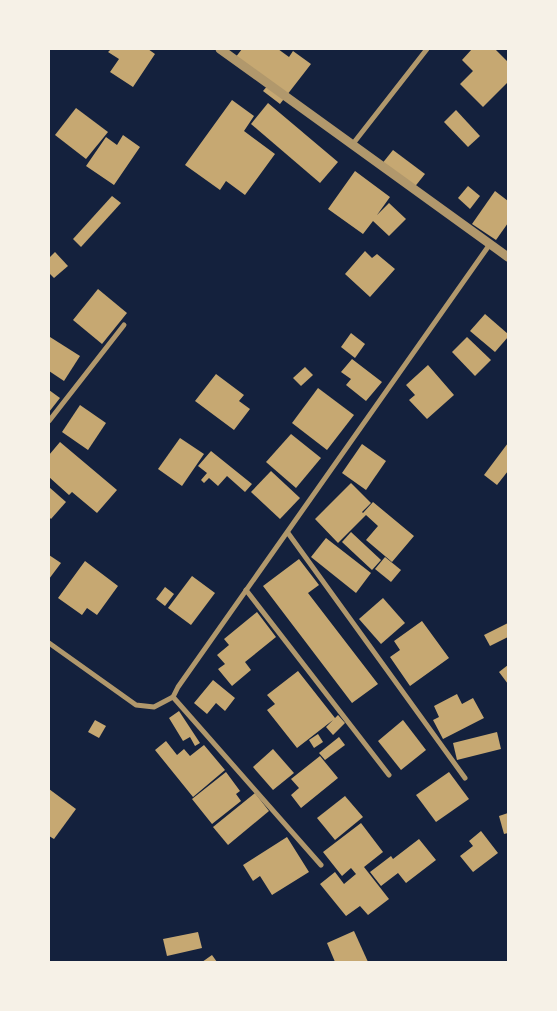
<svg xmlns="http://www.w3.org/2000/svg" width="557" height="1011" font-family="'PT Sans',sans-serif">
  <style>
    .building { fill: #c6a872 }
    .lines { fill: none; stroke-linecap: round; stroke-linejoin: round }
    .minor { stroke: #b1986c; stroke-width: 5 }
    .tertiary { stroke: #b1986c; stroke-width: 9 }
  </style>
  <rect width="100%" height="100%" fill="#14213d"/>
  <g class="building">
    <path d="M111,49H148L155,54L133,87L110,72L119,59L108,52Z"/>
    <path d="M242,49H278L289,57L293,51L311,64L280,104L263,91L269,84L235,58Z"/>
    <path d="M472,49H485L486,50L495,49L508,62V82L483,107L460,84L473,71L462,60Z"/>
    <path d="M232,100L254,116L244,131L275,154L245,195L226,181L220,190L185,165Z"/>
    <path d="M268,103L338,162L320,183L251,124Z"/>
    <path d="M76,108L108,132L86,159L55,135Z"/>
    <path d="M456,110L480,136L468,147L444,122Z"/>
    <path d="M123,135L140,147L114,185L86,166L106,137L117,145Z"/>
    <path d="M393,150L425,174L413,189L381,165Z"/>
    <path d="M355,171L390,197L377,215L389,203L406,219L389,236L373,221L363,234L328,209Z"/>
    <path d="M468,186L480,196L470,209L458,198Z"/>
    <path d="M495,191L508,201V223L496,240L472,224Z"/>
    <path d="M112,196L121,203L81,247L73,239Z"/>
    <path d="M365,251L372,258L377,254L395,269L370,297L345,274Z"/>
    <path d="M55,252L68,266L54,278L49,273V258Z"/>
    <path d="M98,289L127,313L102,344L73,320Z"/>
    <path d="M485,314L508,334V337L495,352L470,331Z"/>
    <path d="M351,333L365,344L355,358L341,347Z"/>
    <path d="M50,337L80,356L64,381L49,371Z"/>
    <path d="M467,337L491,360L475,376L452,352Z"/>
    <path d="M352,359L382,382L366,401L346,385L351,379L341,372Z"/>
    <path d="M428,365L454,395L427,419L409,400L415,395L406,385Z"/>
    <path d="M305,367L313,375L301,386L293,378Z"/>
    <path d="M216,374L244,395L239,401L250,409L234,430L195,401Z"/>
    <path d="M318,388L354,415L327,450L292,423Z"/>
    <path d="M49,390L60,398L49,412Z"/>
    <path d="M80,405L106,423L88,450L62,432Z"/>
    <path d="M291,434L321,458L296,488L266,462Z"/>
    <path d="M180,438L204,454L182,486L158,469Z"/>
    <path d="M60,442L117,490L97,513L72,492L69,495L49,477V455Z"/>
    <path d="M508,443V471L497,485L484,475Z"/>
    <path d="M362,444L386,461L366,490L342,473Z"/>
    <path d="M211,451L252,484L245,492L227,476L218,486L209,478L204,483L201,480L207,473L198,466Z"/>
    <path d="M271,471L300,498L280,519L251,492Z"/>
    <path d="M351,483L371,503L362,512L363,513L373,502L414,536L392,562L366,540L378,526L366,515L338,543L315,519Z"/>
    <path d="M49,487L66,502L51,519L49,517Z"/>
    <path d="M351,532L381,560L372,570L342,542Z"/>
    <path d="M326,538L371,573L356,593L311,557Z"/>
    <path d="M49,555L61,563L49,579Z"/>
    <path d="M385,557L401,570L391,582L375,569Z"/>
    <path d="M299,559L319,585L308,593L378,684L352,703L263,586Z"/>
    <path d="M85,561L118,586L97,615L87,608L82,615L58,598Z"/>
    <path d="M192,576L215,593L191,625L168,608Z"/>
    <path d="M165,587L174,594L165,606L156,599Z"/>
    <path d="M383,598L405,623L381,644L359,619Z"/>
    <path d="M257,612L276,637L245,662L251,670L232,686L218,669L225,664L217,655L229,645L224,639Z"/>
    <path d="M422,621L449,658L410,686L390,657L400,650L394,641Z"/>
    <path d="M508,623V637L490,646L484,635Z"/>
    <path d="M508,665V684L499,672Z"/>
    <path d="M298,671L335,718L338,715L345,723L333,735L326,727L333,720L297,748L267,710L275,704L267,695Z"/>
    <path d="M213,680L235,698L225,711L216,703L207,714L194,703Z"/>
    <path d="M457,694L462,704L473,698L484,718L443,739L433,720L439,717L434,706Z"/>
    <path d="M179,711L200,743L195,746L190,737L183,741L169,718Z"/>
    <path d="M95,720L106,726L99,738L88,732Z"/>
    <path d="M403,720L426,750L401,770L378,741Z"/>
    <path d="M497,732L501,749L457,760L453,743Z"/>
    <path d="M318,734L323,742L314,748L309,740Z"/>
    <path d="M339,737L345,745L325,760L319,753Z"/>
    <path d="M166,741L177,755L184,749L190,756L204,745L225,770L193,797L155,750Z"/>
    <path d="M273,749L294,773L273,790L253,767Z"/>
    <path d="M320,756L338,778L301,808L291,795L299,788L291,779Z"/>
    <path d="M226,772L240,791L236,794L241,801L212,824L192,799Z"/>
    <path d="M449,772L469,799L436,822L416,795Z"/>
    <path d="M49,789L76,809L54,839L49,836Z"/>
    <path d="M255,793L269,811L228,845L213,827Z"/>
    <path d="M345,796L363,817L335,840L317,818Z"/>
    <path d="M508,813V833L504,834L499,816Z"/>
    <path d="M361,823L383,852L364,867L389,899L368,915L360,906L346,916L320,884L335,872L344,884L356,874L351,868L342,876L323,852Z"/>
    <path d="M481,831L498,853L473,872L460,856L473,846L469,841Z"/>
    <path d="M287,837L309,872L272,895L260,876L253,881L243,865Z"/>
    <path d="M419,839L436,860L406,883L398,873L381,886L370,872L391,856L393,859Z"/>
    <path d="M354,931L368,962H335L327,943Z"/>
    <path d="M198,932L202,948L167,956L163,939Z"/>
    <path d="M212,955L217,962H202Z"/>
  </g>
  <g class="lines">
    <g class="minor">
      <path d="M352,145L427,49"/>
      <path d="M49,421L124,325"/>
      <path d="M288,533L465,778"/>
      <path d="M246,590L389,775"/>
      <path d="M49,643L136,705L154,707L173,697L178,687L490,244"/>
      <path d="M173,697L321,865"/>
    </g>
    <path class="tertiary" d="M220,49L508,257"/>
  </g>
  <rect width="557" height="1011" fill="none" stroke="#f6f1e7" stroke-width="100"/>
</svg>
